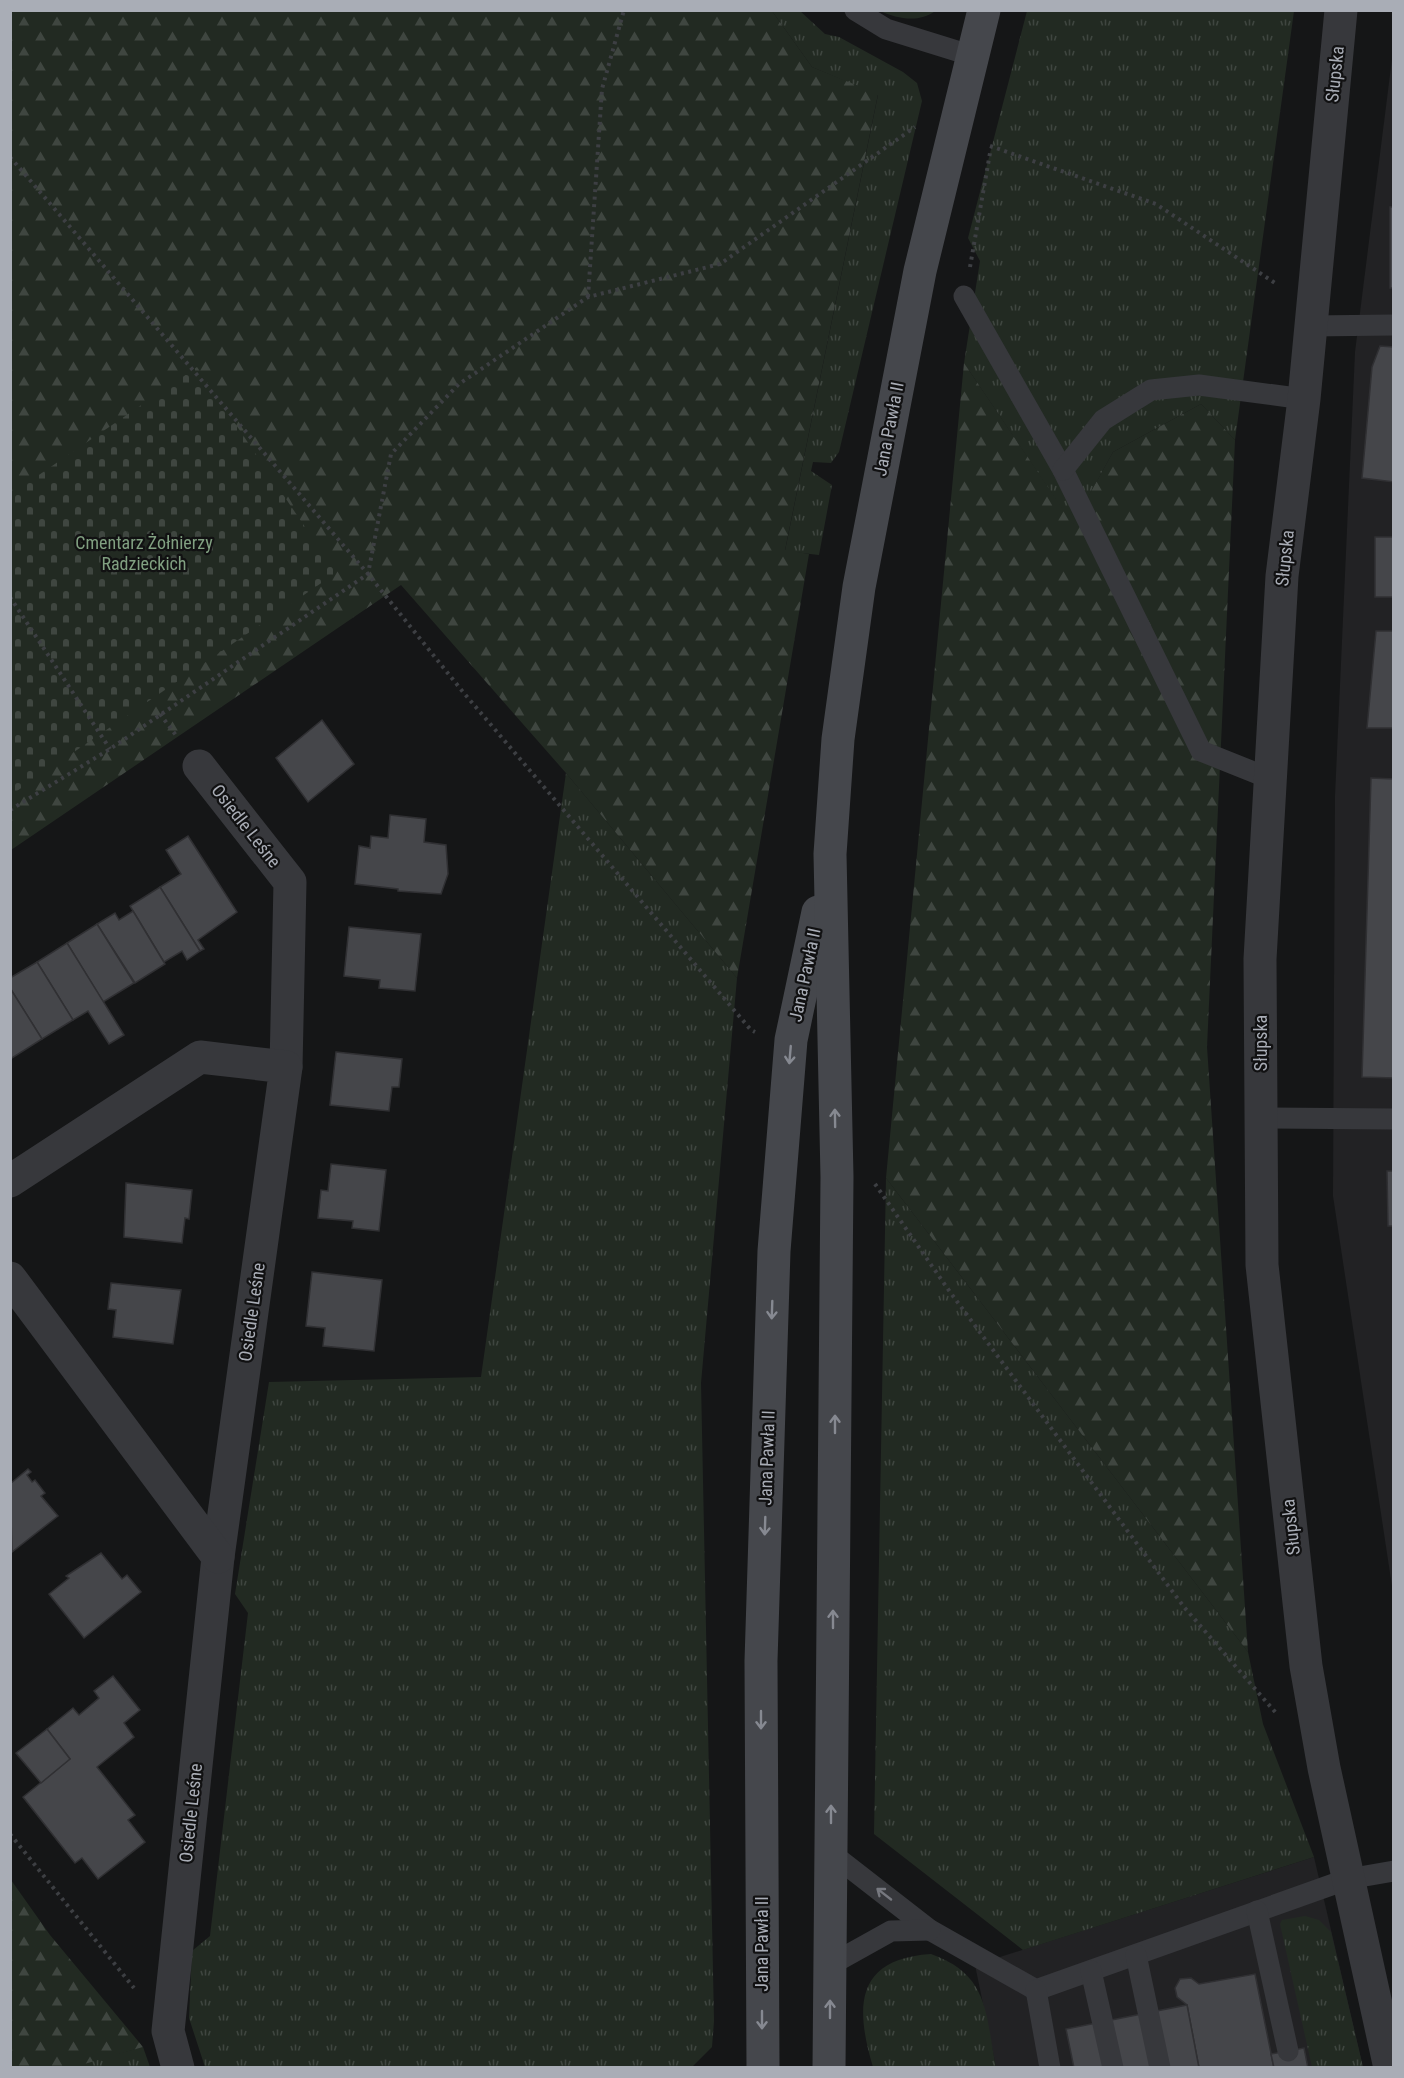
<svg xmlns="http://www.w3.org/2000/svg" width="1404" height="2078" font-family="'Roboto Condensed',sans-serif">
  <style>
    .built { fill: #222224 }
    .grass { fill: url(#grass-tufts) }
    .forest { fill: url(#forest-firs) }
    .cemetery { fill: url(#cemetery-stones) }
    .building { fill: #45464a; stroke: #303033; stroke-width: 1.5 }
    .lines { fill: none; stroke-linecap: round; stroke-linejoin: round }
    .path { stroke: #3d3f43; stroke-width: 4; stroke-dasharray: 3 4.5; stroke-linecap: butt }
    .service { stroke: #37383c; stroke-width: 21 }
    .minor { stroke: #37383c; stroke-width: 33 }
    .secondary { stroke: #45474c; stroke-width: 33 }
    .oneway { stroke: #868991 }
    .oneway2 { stroke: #76787f }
    .labels { text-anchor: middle; stroke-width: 4.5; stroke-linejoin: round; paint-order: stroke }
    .street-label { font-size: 18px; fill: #a9adb6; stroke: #111112 }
    .park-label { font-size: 18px; fill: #81a081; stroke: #111112 }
  </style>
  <defs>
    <pattern id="grass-tufts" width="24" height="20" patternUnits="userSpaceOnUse" patternTransform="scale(1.5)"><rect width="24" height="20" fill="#222a22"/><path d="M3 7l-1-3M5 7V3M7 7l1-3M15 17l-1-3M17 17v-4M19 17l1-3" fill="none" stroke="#3f4640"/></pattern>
    <pattern id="forest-firs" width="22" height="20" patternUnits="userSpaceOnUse" patternTransform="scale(1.5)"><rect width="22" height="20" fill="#222a22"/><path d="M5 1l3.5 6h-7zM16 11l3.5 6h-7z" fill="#3f4640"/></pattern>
    <pattern id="cemetery-stones" width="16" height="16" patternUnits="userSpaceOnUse" patternTransform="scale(1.5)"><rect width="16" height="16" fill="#222a22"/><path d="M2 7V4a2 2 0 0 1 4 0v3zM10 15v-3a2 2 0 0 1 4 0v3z" fill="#3f4640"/></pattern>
  </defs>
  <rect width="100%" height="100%" fill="#151617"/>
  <g class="built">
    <path d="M1393,51V1593L1333,1196L1335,796L1355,352Z"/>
    <path d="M1314,1857L1363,2067H996L975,1965Z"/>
  </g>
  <g class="grass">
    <path d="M772,11H800L825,34L839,37L903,72L917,83L922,101L839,452L831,463L813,462L811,471L832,485L819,555L785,551L878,95L812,67Z"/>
    <path d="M880,11H935C919,23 898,19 880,11Z"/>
    <path d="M1027,11H1294L1235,440L1201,404L1113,452L1073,525L964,363L980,261L968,238Z"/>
    <path d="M566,773L737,978L701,1383L714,2021L712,2047L691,2068L205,2067L189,2018L192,1951L210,1936L248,1613L235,1594L269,1382L481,1377Z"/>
    <path d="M886,1178L1248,1652L1263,1724L1314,1857L1023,1950L874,1834Z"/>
    <path d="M1305,1916L1319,1920L1331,1932L1363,2067H1312L1280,1924L1282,1920Z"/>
    <path d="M931,1954C990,1975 985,2014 996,2067H873C855,2007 855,1959 931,1954Z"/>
    <path d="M143,2047L150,2067L64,2068Z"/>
  </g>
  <g class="forest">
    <path d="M11,11H772L812,67L878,94L785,550L809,554L737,978L566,773L401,585L11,850Z"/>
    <path d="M964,363L1073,524L1113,452L1201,404L1235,440L1207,1047L1248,1652L886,1178Z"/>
    <path d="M11,1880L50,1935L143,2047L74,2067H11Z"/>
  </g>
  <path class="cemetery" d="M197,367L336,573L11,795V494Z"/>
  <g class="building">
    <rect x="1390" y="207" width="4" height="81"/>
    <path d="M1380,346L1394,347V482L1362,478L1372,367Z"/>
    <rect x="1375" y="537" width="19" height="60"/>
    <path d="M1376,631H1394V728H1367Z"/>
    <path d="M322,720L354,764L308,802L276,758Z"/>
    <path d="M1371,778L1394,779V1078L1362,1077Z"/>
    <path d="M390,815L426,819L424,842L446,845L448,874L441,894L398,891V889L355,884L359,846L370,848L371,836L388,838Z"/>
    <path d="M188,836L237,912L198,940L204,949L200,951L160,887L181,874L166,850Z"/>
    <path d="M160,887L200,951L187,960L182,951L164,962L130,906Z"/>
    <path d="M133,911L165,964L135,983L97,924L115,913L119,920Z"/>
    <path d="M97,924L134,983L103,1002L67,943Z"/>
    <path d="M349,927L421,934L415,991L379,988L380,980L344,976Z"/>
    <path d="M67,943L124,1035L109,1044L88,1011L73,1020L37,962Z"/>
    <path d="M37,962L73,1020L42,1039L10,988V978Z"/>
    <path d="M10,988L42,1039L12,1058L10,1055Z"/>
    <path d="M336,1052L402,1059L399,1087H392L389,1111L330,1105Z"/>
    <path d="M331,1164L386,1170L379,1231L352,1228L353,1221L318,1218L321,1190L328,1191Z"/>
    <path d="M1387,1171H1394V1226H1388Z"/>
    <path d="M126,1183L192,1190L189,1219L185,1218L182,1243L124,1237Z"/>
    <path d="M312,1272L382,1280L374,1351L323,1346L325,1328L306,1326Z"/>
    <path d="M111,1283L181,1290L173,1344L113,1337L116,1310L108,1309Z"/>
    <path d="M28,1469L31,1472L27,1475L32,1482L35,1480L45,1493L41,1496L58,1516L12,1552L10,1484Z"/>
    <path d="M101,1553L122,1579L127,1575L141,1592L84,1638L49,1594L69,1578L66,1576Z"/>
    <path d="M113,1676L140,1710L124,1723L134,1737L97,1767L135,1815L128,1820L145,1842L98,1879L82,1858L75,1863L23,1797L70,1759L47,1729L73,1708L79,1715L99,1698L94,1691Z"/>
    <path d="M47,1729L70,1759L41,1783L16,1753Z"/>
    <path d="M1255,1974L1274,2068H1199L1187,2005L1177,1997L1175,1988L1180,1979L1191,1978L1199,1984Z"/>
    <path d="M1187,2005L1199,2068H1074L1066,2029Z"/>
    <path d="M1304,2048L1308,2068H1274L1271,2054Z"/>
  </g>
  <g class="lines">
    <g class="path">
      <path d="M990,146L1156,204L1278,285"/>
      <path d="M10,157L368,574L463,692L751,1030L755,1032"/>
      <path d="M970,267L990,153"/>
      <path d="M588,297L602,89L624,10"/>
      <path d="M10,597L110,749"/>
      <path d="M160,714L178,738"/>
      <path d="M10,810L110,749L368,574L391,454L459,384L588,297L720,264L915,127"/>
      <path d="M875,1184L950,1292L1184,1607L1276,1713"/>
      <path d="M10,1834L134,1988"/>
    </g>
    <g class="service">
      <path d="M855,10L886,29L973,56"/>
      <path d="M964,296L1063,470L1201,751L1271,779"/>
      <path d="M1311,326L1394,325"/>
      <path d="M1063,470L1103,420L1151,390L1199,385L1304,399"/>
      <path d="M1261,1118L1394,1119"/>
      <path d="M831,1853L930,1930L1036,1990L1348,1879L1394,1871"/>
      <path d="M1257,1911L1288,2051"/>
      <path d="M1136,1955L1160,2068"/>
      <path d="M830,1965L891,1931L930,1930"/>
      <path d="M1091,1971L1113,2068"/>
      <path d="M1036,1990L1050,2068"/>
    </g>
    <g class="minor">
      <path d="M1341,10L1304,399L1282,576L1260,959L1262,1265L1306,1666L1324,1768L1390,2068"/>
      <path d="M199,766L290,882L286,1067"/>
      <path d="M10,1181L200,1057L286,1067L218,1557L168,2031L178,2068"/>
      <path d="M10,1278L218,1557"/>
    </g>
    <g class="secondary">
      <path d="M763,2068L761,1661L774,1251L791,1040L818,912"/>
      <path d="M829,2068L837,1177L830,854L838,739L859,587L920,271L984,10"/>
    </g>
  </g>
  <defs><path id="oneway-shaft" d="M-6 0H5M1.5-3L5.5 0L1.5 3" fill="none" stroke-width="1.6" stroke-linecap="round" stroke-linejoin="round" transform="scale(1.5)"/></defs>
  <g class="oneway">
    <use href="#oneway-shaft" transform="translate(790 1055) rotate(95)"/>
    <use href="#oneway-shaft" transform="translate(835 1118) rotate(-91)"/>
    <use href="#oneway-shaft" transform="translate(772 1310) rotate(92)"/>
    <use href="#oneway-shaft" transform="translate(835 1424) rotate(-90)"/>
    <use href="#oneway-shaft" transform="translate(765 1526) rotate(92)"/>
    <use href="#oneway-shaft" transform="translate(833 1619) rotate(-90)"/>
    <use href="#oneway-shaft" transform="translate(761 1720) rotate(90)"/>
    <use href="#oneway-shaft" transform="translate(831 1814) rotate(-90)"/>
    <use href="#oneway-shaft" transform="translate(830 2009) rotate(-90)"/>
    <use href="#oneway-shaft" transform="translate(762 2020) rotate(90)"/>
  </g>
  <use class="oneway2" href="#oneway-shaft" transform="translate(884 1894) rotate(-142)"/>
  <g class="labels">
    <g class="street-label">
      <text transform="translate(1335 74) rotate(-84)" y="6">Słupska</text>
      <text transform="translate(889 429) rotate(-79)" y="6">Jana Pawła II</text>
      <text transform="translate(1285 558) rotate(-84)" y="6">Słupska</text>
      <text transform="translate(246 826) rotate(52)" y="6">Osiedle Leśne</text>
      <text transform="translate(805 975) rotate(-78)" y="6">Jana Pawła II</text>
      <text transform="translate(1261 1043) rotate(-90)" y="6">Słupska</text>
      <text transform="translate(252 1312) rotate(-82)" y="6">Osiedle Leśne</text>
      <text transform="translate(767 1458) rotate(-88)" y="6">Jana Pawła II</text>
      <text transform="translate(1291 1527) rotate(-96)" y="6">Słupska</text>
      <text transform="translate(191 1813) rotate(-84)" y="6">Osiedle Leśne</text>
      <text transform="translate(762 1944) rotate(-90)" y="6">Jana Pawła II</text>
    </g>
    <g class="park-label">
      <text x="144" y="549">Cmentarz Żołnierzy<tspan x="144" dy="21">Radzieckich</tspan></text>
    </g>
  </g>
  <rect width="1404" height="2078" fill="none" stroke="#a9adb6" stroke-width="24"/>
</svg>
